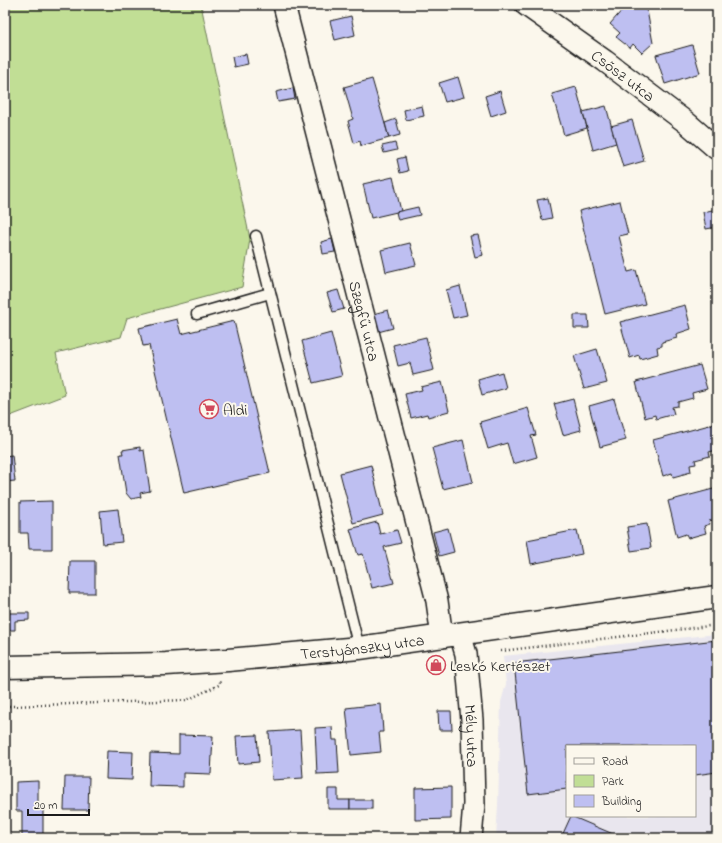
<svg xmlns="http://www.w3.org/2000/svg" width="722" height="843" font-family="'Indie Flower',sans-serif">
  <style>
    .built { fill: #e9e6ee; fill-rule: evenodd }
    .green { fill: #c1de95; stroke: #6e7d58 }
    .building { fill: #bebff1; stroke: #1c1c1c }
    .lines { fill: none; stroke-linecap: round; stroke-linejoin: round }
    .service-casing { stroke: #1c1c1c; stroke-width: 13 }
    .minor-casing { stroke: #1c1c1c; stroke-width: 24 }
    .secondary-casing { stroke: #1c1c1c; stroke-width: 25 }
    .path { stroke: #1c1c1c; stroke-width: 2.5; stroke-dasharray: 1 3; stroke-linecap: butt }
    .service { stroke: #fbf7ec; stroke-width: 10 }
    .minor { stroke: #fbf7ec; stroke-width: 21 }
    .secondary { stroke: #fbf7ec; stroke-width: 22 }
    .labels { text-anchor: middle; stroke-width: 4; stroke-linejoin: round; paint-order: stroke }
    .street-label { font-size: 16px; fill: #1c1c1c; stroke: #fbf7ec }
    .poi-label { font-size: 16px; fill: #1c1c1c; stroke: #fbf7ec; text-anchor: start }
  </style>
  <rect width="100%" height="100%" fill="#fbf7ec"/>
  <filter id="ink" filterUnits="userSpaceOnUse"><feTurbulence type="fractalNoise" baseFrequency=".025" numOctaves="2"/><feDisplacementMap in="SourceGraphic" scale="8" xChannelSelector="R" yChannelSelector="G"/><feConvolveMatrix kernelMatrix="1 2 1 2 8 2 1 2 1" color-interpolation-filters="sRGB"/></filter>
  <g filter="url(#ink)">
    <path class="built" d="M717,634V838H496L498,805L501,702L506,684L503,656ZM567,746H695V816H567Z"/>
    <path class="green" d="M5,5H201L250,239L242,287L127,318L121,337L56,353L65,395L5,418Z"/>
    <g class="building">
      <path d="M623,5H646L653,43L642,53L633,44L630,48L616,37L620,33L610,24L624,8Z"/>
      <path d="M351,16L355,35L335,40L330,21Z"/>
      <path d="M692,45L700,73L665,84L656,55Z"/>
      <path d="M246,54L248,64L234,67L232,57Z"/>
      <path d="M458,77L464,97L445,102L439,83Z"/>
      <path d="M372,79L389,138L361,146L360,141L354,143L348,121L353,119L344,87Z"/>
      <path d="M576,87L587,128L564,135L552,94Z"/>
      <path d="M293,88L295,99L278,102L276,92Z"/>
      <path d="M500,91L506,111L491,116L485,96Z"/>
      <path d="M422,106L424,116L406,120L404,110Z"/>
      <path d="M606,106L616,143L593,150L583,112Z"/>
      <path d="M396,119L400,135L389,138L385,123Z"/>
      <path d="M632,120L644,161L623,167L611,126Z"/>
      <path d="M395,143L397,150L384,153L382,146Z"/>
      <path d="M405,157L408,171L400,173L397,159Z"/>
      <path d="M393,177L401,211L371,218L363,184Z"/>
      <path d="M548,198L552,218L542,220L537,200Z"/>
      <path d="M620,201L628,234L619,236L628,272L636,270L645,304L605,314L579,211Z"/>
      <path d="M418,207L420,215L398,220L396,212Z"/>
      <path d="M717,209V227L706,229L703,212Z"/>
      <path d="M478,235L483,255L475,257L470,236Z"/>
      <path d="M332,239L335,252L323,254L321,242Z"/>
      <path d="M410,243L416,265L386,272L381,250Z"/>
      <path d="M460,286L467,315L453,318L446,290Z"/>
      <path d="M338,290L344,309L333,312L327,293Z"/>
      <path d="M685,305L691,329L676,334L677,338L662,342V346L657,347L658,354L640,359L639,355L630,358L620,322Z"/>
      <path d="M388,310L393,328L378,332L373,314Z"/>
      <path d="M574,315H588L589,328H574Z"/>
      <path d="M177,319L181,334L234,321L270,473L184,493L149,345L143,346L139,328Z"/>
      <path d="M331,333L342,376L313,383L302,341Z"/>
      <path d="M426,337L434,370L413,375L410,363L398,366L393,345Z"/>
      <path d="M597,349L607,383L584,389L574,356Z"/>
      <path d="M700,365L707,389L692,393L693,398L678,402V406L672,407L674,414L656,419L655,415L645,418L636,382Z"/>
      <path d="M502,372L506,388L482,395L478,379Z"/>
      <path d="M442,382L449,411L428,417L427,414L411,418L405,394L422,390L421,387Z"/>
      <path d="M573,399L581,430L563,435L554,404Z"/>
      <path d="M614,399L626,440L600,447L589,406Z"/>
      <path d="M528,408L536,435L531,436L537,457L513,464L507,443L488,449L480,422Z"/>
      <path d="M717,423V450L709,452L710,456L695,460L696,464L690,465L691,472L673,477L672,473L663,476L653,440Z"/>
      <path d="M463,440L473,482L443,489L432,448Z"/>
      <path d="M140,447V451L144,450L150,491L140,493L141,497L131,499L126,493L120,454H123L122,450Z"/>
      <path d="M12,455L15,481L5,482V456Z"/>
      <path d="M371,465L383,515L353,523L340,473Z"/>
      <path d="M717,488V519L709,521L710,524L704,526L706,533L688,538L686,534L677,537L668,501Z"/>
      <path d="M52,501V549H29L28,533H20V502Z"/>
      <path d="M118,509L122,542L103,544L100,511Z"/>
      <path d="M377,522L380,534L397,530L401,543L384,547L394,583L372,588L363,554L358,555L350,529Z"/>
      <path d="M647,524L651,548L631,551L627,527Z"/>
      <path d="M448,528L454,552L439,556L433,532Z"/>
      <path d="M577,530L582,554L531,564L527,540Z"/>
      <path d="M70,561H95V593H69Z"/>
      <path d="M5,613H29V620L15,621V630H5Z"/>
      <path d="M717,640V772L695,775V746H567V789L528,794L514,663Z"/>
      <path d="M381,704L383,732H379L381,752L351,755L346,708Z"/>
      <path d="M438,711H451L452,730H439Z"/>
      <path d="M332,727L333,740H337L339,773L317,774L315,728Z"/>
      <path d="M300,730L303,778L272,780L269,732Z"/>
      <path d="M179,735L213,736L211,774L183,773V787L149,786L150,753L179,754Z"/>
      <path d="M257,735L259,762L238,764L236,736Z"/>
      <path d="M107,751L133,752L132,780L106,779Z"/>
      <path d="M65,777H89L88,810H64Z"/>
      <path d="M38,781V806H43V838H22V811H16V782Z"/>
      <path d="M451,787V819L415,820V788Z"/>
      <path d="M328,789H338V800H350V809H328Z"/>
      <rect x="350" y="800" width="22" height="9"/>
      <path d="M571,816L620,837V838H561Z"/>
    </g>
    <g class="lines">
      <defs>
        <g id="service">
          <path d="M256,236L359,648"/>
          <path d="M197,314L270,293"/>
        </g>
        <g id="minor">
          <path id="s1" d="M284,5L437,601L442,637"/>
          <path id="s2" d="M526,5L605,61L687,123L717,149"/>
          <path id="s3" d="M460,634L466,654L472,720L474,804L471,838"/>
        </g>
        <g id="secondary">
          <path id="s4" d="M5,667L166,664L228,660L359,648L717,597"/>
        </g>
      </defs>
      <use href="#service" class="service-casing"/>
      <use href="#minor" class="minor-casing"/>
      <use href="#secondary" class="secondary-casing"/>
      <g class="path">
        <path d="M501,651L717,625"/>
        <path d="M5,706H11L187,700L219,685L220,681"/>
      </g>
      <use href="#service" class="service"/>
      <use href="#minor" class="minor"/>
      <use href="#secondary" class="secondary"/>
    </g>
  </g>
  <defs>
    <symbol id="supermarket-ring" viewBox="-11 -11 22 22"><circle r="9.5" fill="#fbf7ec" stroke="#d1495b" stroke-width="1.5"/><path d="M-6-5.5h2.5l.6 2H6L4.5 2H-2.5L-4.4-4H-6ZM-1.5 3.2a1.3 1.3 0 1 0 .1 0ZM3 3.2a1.3 1.3 0 1 0 .1 0Z" fill="#d1495b"/></symbol>
    <symbol id="shop-ring" viewBox="-11 -11 22 22"><circle r="9.5" fill="#fbf7ec" stroke="#d1495b" stroke-width="1.5"/><path d="M-5-2.5h2.3a2.7 3.5 0 0 1 5.4 0H5L5.5 6h-11ZM-1.5-2.5h3a1.5 2.3 0 0 0-3 0Z" fill="#d1495b"/></symbol>
  </defs>
  <g fill-rule="evenodd">
    <use href="#supermarket-ring" x="198" y="398" width="22" height="22"/>
    <use href="#shop-ring" x="425" y="654" width="22" height="22"/>
  </g>
  <g class="labels">
    <g class="street-label">
      <text dy="6" stroke="none"><textPath href="#s2" startOffset="120">Csősz utca</textPath></text>
      <text dy="6" stroke="none"><textPath href="#s1" startOffset="326">Szegfű utca</textPath></text>
      <text dy="6" stroke="none"><textPath href="#s4" startOffset="358">Terstyánszky utca</textPath></text>
      <text dy="6" stroke="none"><textPath href="#s3" startOffset="103">Mély utca</textPath></text>
    </g>
    <g class="poi-label">
      <text x="223" y="415">Aldi</text>
      <text x="450" y="671">Leskó Kertészet</text>
    </g>
  </g>
  <rect width="722" height="843" fill="none" stroke="#fbf7ec" stroke-width="20"/>
  <rect x="10" y="10" width="702" height="823" fill="none" stroke="#1c1c1c" stroke-width="1.5" filter="url(#ink)"/>
  <rect x="566" y="745" width="130" height="72" fill="#fbf7ec" stroke="#a29f99"/>
  <rect x="574" y="758" width="20" height="6" fill="#fbf7ec" stroke="#a29f99"/>
  <text x="602" y="765" font-size="12" fill="#1c1c1c">Road</text>
  <rect x="574" y="775" width="20" height="12" fill="#c1de95" stroke="#a29f99"/>
  <text x="602" y="785" font-size="12" fill="#1c1c1c">Park</text>
  <rect x="574" y="795" width="20" height="12" fill="#bebff1" stroke="#a29f99"/>
  <text x="602" y="805" font-size="12" fill="#1c1c1c">Building</text>
  <path d="M28 809v6h61v-6" fill="none" stroke="#1c1c1c" stroke-width="2"/>
  <text x="34" y="809" font-size="12" fill="#1c1c1c" stroke="#fbf7ec" stroke-width="3" paint-order="stroke">20 m</text>
</svg>
